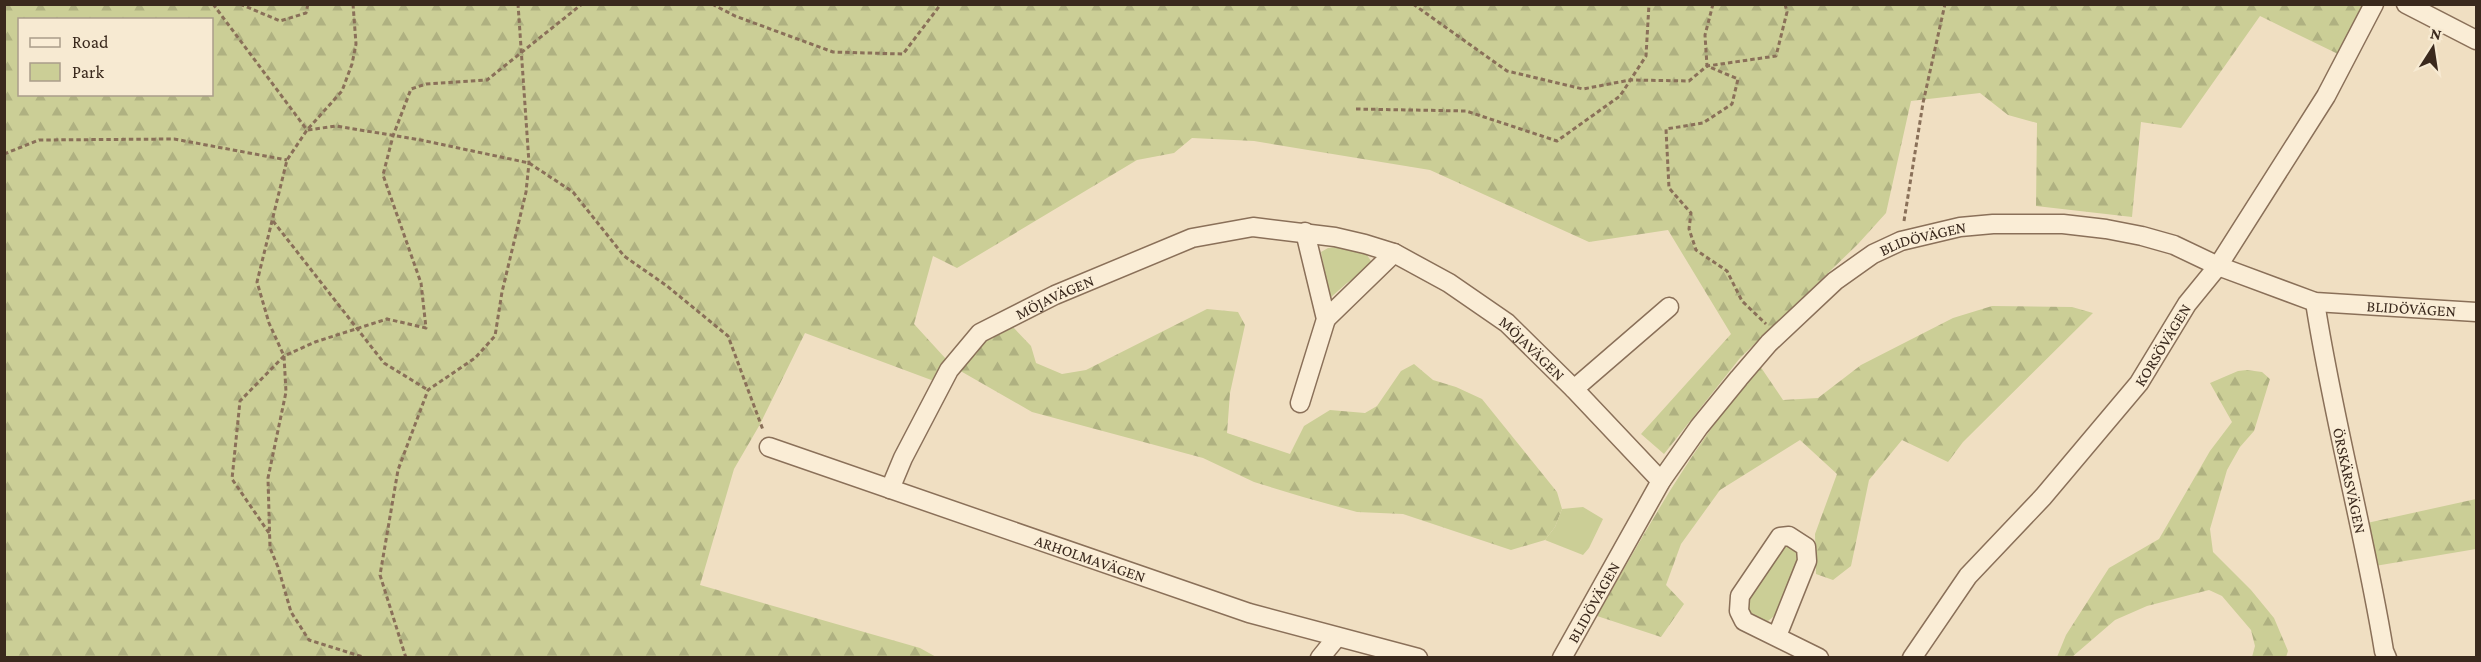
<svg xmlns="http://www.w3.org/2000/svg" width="2481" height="662" font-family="'Crimson Pro',serif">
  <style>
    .forest { fill: url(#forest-firs); fill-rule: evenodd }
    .green { fill: #cbce96 }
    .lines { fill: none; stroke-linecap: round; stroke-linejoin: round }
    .minor-casing { stroke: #8a7059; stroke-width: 21 }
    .path { stroke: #8a7059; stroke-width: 3; stroke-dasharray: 4.5 3; stroke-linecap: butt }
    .minor { stroke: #faedd6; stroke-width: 18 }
    .labels { text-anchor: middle; stroke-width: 6; stroke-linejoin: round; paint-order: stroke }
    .street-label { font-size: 16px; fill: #3a291d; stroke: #f7ead2 }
  </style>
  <defs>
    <pattern id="forest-firs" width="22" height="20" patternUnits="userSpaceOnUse" patternTransform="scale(1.5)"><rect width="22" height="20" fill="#cbce96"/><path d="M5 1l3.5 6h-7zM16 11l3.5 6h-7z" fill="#afb181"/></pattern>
  </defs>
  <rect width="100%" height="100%" fill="#f0dfc2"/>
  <g class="forest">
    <path d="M4,5H2362L2338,54L2260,16L2181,128L2141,122L2132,217L2036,206L2037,123L2008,115L1980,93L1911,101L1886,213L1858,244L1740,358L1664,454L1641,434L1731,334L1668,230L1589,242L1430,170L1254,141L1192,138L1174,153L1137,160L957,268L933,256L914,324L946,359L934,381L805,333L759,426L734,469L700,585L920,648L938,658L5,657ZM20,20H212V94H20Z"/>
    <path d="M1992,306L2072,307L2093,313L1963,442L1948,462L1902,440L1869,480L1851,566L1833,580L1816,574L1815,534L1837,474L1800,440L1720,490L1681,544L1666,585L1684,604L1661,637L1597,616C1646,530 1695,441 1760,366L1783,400L1818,398L1861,365L1953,318Z"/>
    <path d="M1207,309L1238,312L1245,325L1230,393L1227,433L1290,454L1304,426L1330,410L1365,413L1377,406L1401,371L1414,364L1433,380L1456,387L1482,399L1557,492L1562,509L1555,527L1545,540L1511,550L1403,514L1357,512L1303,497L1254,482L1203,458L1032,412L957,369L979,345L1013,327L1031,346L1036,363L1062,374L1086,370Z"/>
    <path d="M2247,370L2262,372L2270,379L2254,431L2240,447L2227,470L2210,529L2213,552L2251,590L2274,618L2288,651L2286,657H2252L2255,646L2251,630L2222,596L2209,590L2147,606L2115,620L2072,657H2057L2066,635L2109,568L2159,539L2210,451L2232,422L2210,383L2238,371Z"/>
    <path d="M2476,499V549L2375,566L2367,523Z"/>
  </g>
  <g class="green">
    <path d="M1336,247L1367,255L1371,261L1370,268L1347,283L1330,298L1321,252L1328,248Z"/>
    <path d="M1583,507L1603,519L1589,548L1583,555L1545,540L1555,527L1562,509Z"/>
    <path d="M1783,545H1790L1798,553L1799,561L1779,612L1768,621L1754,618L1747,611L1748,600Z"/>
  </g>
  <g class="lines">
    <defs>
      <g id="minor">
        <path d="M2406,4L2476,40"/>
        <path id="s1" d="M2315,302C2333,419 2365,534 2384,651L2387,658"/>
        <path d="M1326,319L1394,253"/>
        <path d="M1574,389L1669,307"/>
        <path d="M1300,403L1326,319L1305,232"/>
        <path id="s2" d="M769,447L1249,613L1418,658"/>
        <path id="s3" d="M890,489L903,458L949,370L980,333L1055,295L1192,238L1253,227L1335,237L1365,244L1394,253L1449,283L1507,323L1574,389L1661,481"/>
        <path d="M1777,636L1807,561L1806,547L1789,536L1780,537L1740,596L1739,611L1744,621L1819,658"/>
        <path d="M1320,658L1337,637"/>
        <path id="s4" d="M1562,658L1661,481L1699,427L1739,378L1769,343L1835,281L1873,254L1901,241L1960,227L1993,224H2063L2106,229L2142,236L2174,245L2218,266L2315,302L2476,312"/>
        <path id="s5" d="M1912,658L1968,576L2043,497L2139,383L2187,304L2218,266L2326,96L2374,4"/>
      </g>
    </defs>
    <use href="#minor" class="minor-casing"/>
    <g class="path">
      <path d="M213,4L307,130"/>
      <path d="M240,4L280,21L306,13L308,4"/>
      <path d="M353,4L356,44L352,64L342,91L307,130L287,160L257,282L269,323L284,356L286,392L268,478L270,548L278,567L291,612L309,640L366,658"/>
      <path d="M712,4L735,16L833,52L903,54L941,4"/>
      <path d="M1413,4L1507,71L1583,89L1630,80L1689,81L1707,66L1776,56L1787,12L1785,4"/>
      <path d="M1713,4L1705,35L1707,66L1738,79L1732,104L1703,123L1666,129L1669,188L1691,213L1689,229L1696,250L1727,271L1742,301L1766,324"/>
      <path d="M1356,109L1466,111L1557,141L1620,96L1646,56L1649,4"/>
      <path d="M308,130L336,126L421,140L529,163L573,192L624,256L667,286L728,336L763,430"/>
      <path d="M4,154L39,140L174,139L287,160"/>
      <path d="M273,221L384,363L428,390"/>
      <path d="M1904,221L1923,103L1945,4"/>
      <path d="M269,533L232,479L240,401L284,356L315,342L387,319L426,328L421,283L383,175L393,136L411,89L426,84L487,80L582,4"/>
      <path d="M406,658L380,575L398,470L428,390L475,358L495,336L502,292L526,192L529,163L518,4"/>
    </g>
    <use href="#minor" class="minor"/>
  </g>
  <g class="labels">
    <g class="street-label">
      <text dy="6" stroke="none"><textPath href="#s4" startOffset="568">BLIDÖVÄGEN</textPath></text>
      <text dy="6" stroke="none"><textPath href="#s3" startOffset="264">MÖJAVÄGEN</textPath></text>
      <text dy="6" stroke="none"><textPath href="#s4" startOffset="1072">BLIDÖVÄGEN</textPath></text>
      <text dy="6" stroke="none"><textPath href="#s5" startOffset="402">KORSÖVÄGEN</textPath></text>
      <text dy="6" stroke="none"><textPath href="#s3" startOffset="788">MÖJAVÄGEN</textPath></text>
      <text dy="6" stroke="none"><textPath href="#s1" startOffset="182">ÖRSKÄRSVÄGEN</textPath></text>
      <text dy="6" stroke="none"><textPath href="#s2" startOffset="340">ARHOLMAVÄGEN</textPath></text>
      <text dy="6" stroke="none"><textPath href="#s4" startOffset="64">BLIDÖVÄGEN</textPath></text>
    </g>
  </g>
  <rect width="2481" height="662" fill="none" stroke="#3a291d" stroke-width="12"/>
  <rect x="18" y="18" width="195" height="78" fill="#f7ead2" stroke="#ab9d8a" stroke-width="1.5"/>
  <rect x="30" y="38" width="30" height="9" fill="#faedd6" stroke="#ab9d8a" stroke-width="1.5"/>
  <text x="72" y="48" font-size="18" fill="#3a291d">Road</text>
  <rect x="30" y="63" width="30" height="18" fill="#cbce96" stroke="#ab9d8a" stroke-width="1.5"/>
  <text x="72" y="78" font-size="18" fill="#3a291d">Park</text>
  <g transform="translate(2433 48) rotate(12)" stroke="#f7ead2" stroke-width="4.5" paint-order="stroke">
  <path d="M0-4.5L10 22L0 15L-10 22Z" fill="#3a291d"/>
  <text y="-9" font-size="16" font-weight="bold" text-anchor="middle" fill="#3a291d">N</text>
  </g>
</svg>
